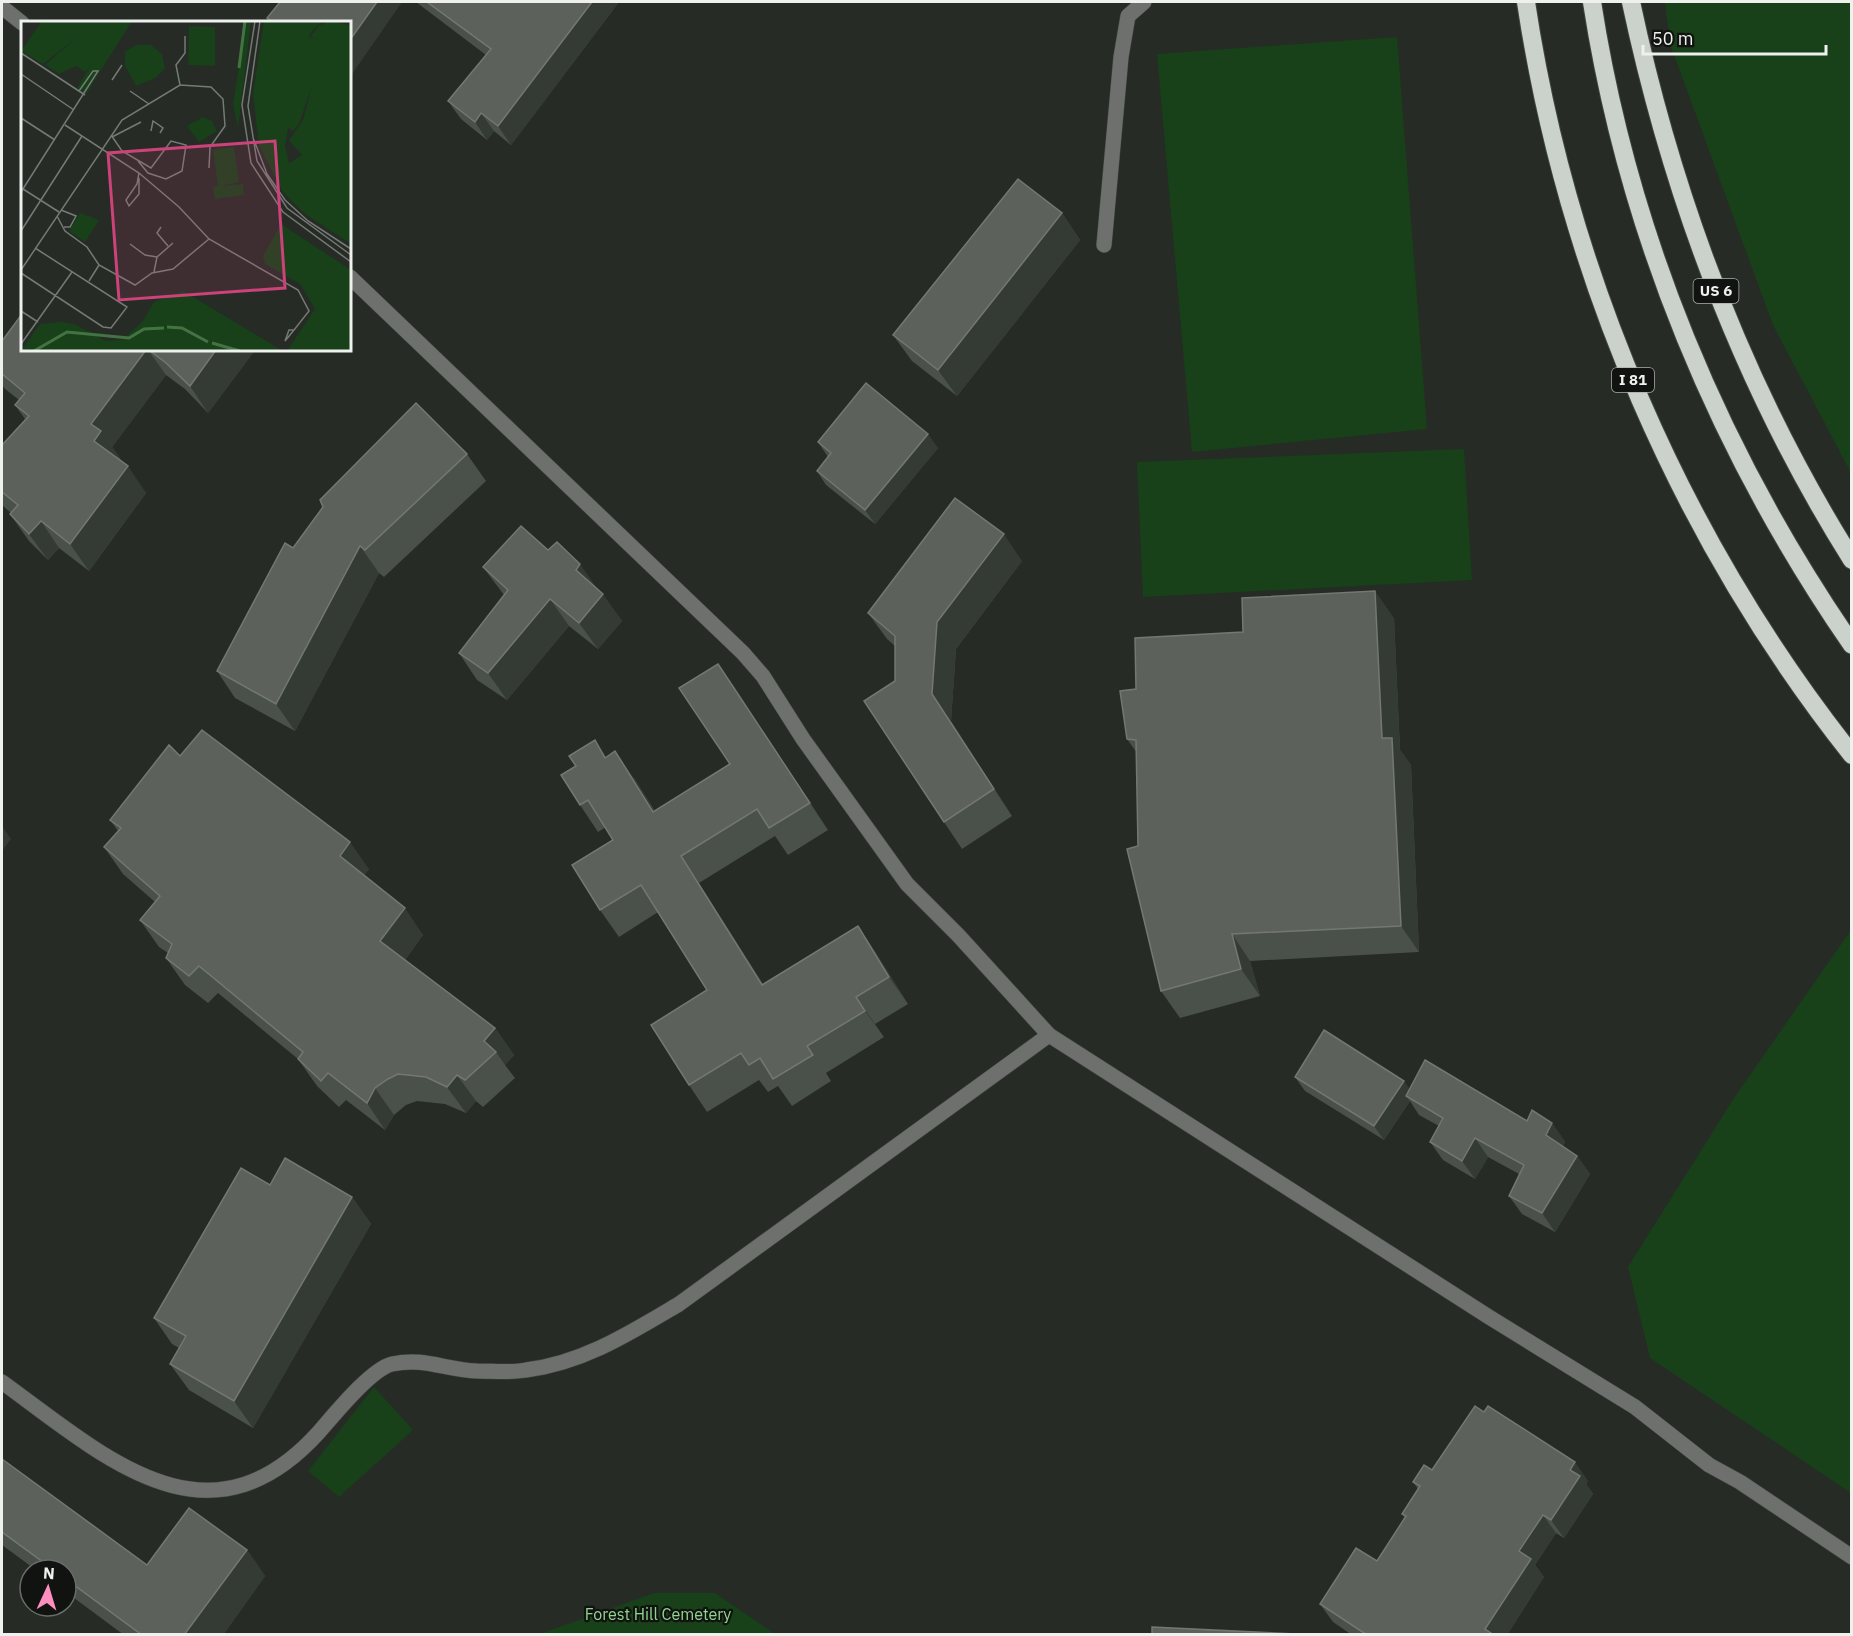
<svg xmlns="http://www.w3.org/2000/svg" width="1853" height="1636" font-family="'IBM Plex Sans',sans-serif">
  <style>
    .green { fill: #184019 }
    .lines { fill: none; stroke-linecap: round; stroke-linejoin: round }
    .street-casing { stroke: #424742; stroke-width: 16 }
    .highway-casing { stroke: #424742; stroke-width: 20 }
    .street { stroke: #6d706d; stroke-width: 15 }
    .highway { stroke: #cbd2cb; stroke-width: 18 }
    .wall { fill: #4a504a }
    .shaded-wall { fill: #343a34 }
    .building { fill: #5c615c; stroke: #737872; stroke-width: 1.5 }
    .labels { text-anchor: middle; stroke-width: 4.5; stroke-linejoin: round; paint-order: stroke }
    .shield { fill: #111311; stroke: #acaeab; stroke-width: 1.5 }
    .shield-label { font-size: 15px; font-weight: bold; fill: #eef1ed }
    .park-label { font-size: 16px; fill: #90d58e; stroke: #111311 }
    .inset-river { fill: none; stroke: #447343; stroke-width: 3 }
    .inset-road { fill: none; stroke: #767a76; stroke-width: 1.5 }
    .view { fill: #cb4378; fill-opacity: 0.15; stroke: #cb4378; stroke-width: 3 }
    .inset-edge { fill: none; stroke: #eef1ed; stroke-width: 3 }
  </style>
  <rect width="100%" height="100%" fill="#262b26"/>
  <g class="green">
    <path d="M1665,2H1851V473L1773,325L1670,44Z"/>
    <path d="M1397,37L1427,429L1192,452L1157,54Z"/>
    <path d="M1464,449L1472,580L1143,597L1137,462Z"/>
    <path d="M1851,930V1493L1650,1358L1628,1267L1734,1098Z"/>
    <path d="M374,1387L413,1430L339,1497L308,1471Z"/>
    <path d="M654,1593H715L775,1634H540Z"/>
  </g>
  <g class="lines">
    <defs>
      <g id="street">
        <path d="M2,7L22,23"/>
        <path d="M1104,245L1121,57L1128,16L1144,2"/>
        <path d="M350,277L743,653L763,676L803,739L907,884L958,935L1049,1035L1489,1317L1635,1407L1709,1465L1740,1482L1852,1557"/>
        <path d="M2,1382C104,1456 208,1555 319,1432C334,1415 371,1369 392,1364C425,1357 445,1370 477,1371C493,1371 510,1373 526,1370C583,1363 630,1333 679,1304L1049,1035"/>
      </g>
      <g id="highway">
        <path d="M1526,2C1567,274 1681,539 1852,755"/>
        <path d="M1592,2C1628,234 1719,452 1852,645"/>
        <path d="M1631,2C1673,199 1744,388 1852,560"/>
      </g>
    </defs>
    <use href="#street" class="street-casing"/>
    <use href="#highway" class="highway-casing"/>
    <use href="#street" class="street"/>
    <use href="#highway" class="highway"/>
  </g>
  <g class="wall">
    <path d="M416,2H619L511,145L494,131L487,140L461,119L448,101L486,55Z"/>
    <path d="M1062,213L1080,240L957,396L912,361L893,335Z"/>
    <path d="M2,341L255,350L208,413L185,389L166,375L112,447L120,458L119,460L146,493L89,571L59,548L48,560L29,541L10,514L11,513L2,505V445L25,419L15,405L19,400L4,388L2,384Z"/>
    <path d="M818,442L938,448L875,524L826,485L817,471L828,457Z"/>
    <path d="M467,454L486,481L384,577L379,573L295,731L235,698L217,671L293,548Z"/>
    <path d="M548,550L597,588L622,621L598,649L569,626L507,700L477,680L459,653L504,595L483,567Z"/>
    <path d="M1022,561L956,649L951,721L1012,816L962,849L944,822L895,681V646L887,639L868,613Z"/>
    <path d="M1394,618L1400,750L1411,765L1419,952L1250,961L1260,996L1180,1018L1161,991L1138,846L1137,753L1127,739L1136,689L1243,632Z"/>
    <path d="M718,664L737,691L828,830L788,855L775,836L699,883L763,984L858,926L876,953L908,1004L875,1024L884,1037L826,1073L831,1081L792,1106L778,1086L768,1092L759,1080L707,1112L689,1085L707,990L658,912L619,937L600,910L613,840L606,827L598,832L580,805L576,766L595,740L606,757L634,778L655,811L730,764Z"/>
    <path d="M180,756L369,869L364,875L423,935L405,960L495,1028L514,1055L505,1065L515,1078L483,1107L476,1101L466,1113L445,1104L417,1101L406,1105L394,1115L385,1130L346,1100L339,1107L317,1086L298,1059L218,993L208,1003L185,985L166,958L168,953L159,947L140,920L155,902L123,874L104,847L118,831L110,820Z"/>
    <path d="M1295,1077L1410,1089L1527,1121L1552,1123L1565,1142L1563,1146L1577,1156L1590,1174L1555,1232L1522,1214L1509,1196L1519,1174L1488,1157L1475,1179L1443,1160L1430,1142L1439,1126L1419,1115L1410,1101L1384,1140L1305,1091Z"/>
    <path d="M270,1185L352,1197L371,1224L253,1428L189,1390L170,1364L179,1348L172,1344L154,1318Z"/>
    <path d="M2,1459L147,1565L247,1550L265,1576L223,1635H124L66,1592V1570H36L2,1545Z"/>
    <path d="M1432,1470L1588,1481L1586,1484L1593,1494L1564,1538L1556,1533L1535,1565L1544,1577L1507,1635H1352L1333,1622L1320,1604L1377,1561L1405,1518L1402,1514L1418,1489L1413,1482Z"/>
  </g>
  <g class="shaded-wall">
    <path d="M377,2H402L350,77V40Z"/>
    <path d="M592,2H619L511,145L498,126Z"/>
    <path d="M481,113L494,131L487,140L475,122Z"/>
    <path d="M1062,213L1080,240L957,396L938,370Z"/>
    <path d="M146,350H148L166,375L112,447L120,458L112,468L94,441L91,424Z"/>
    <path d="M216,350H255L208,413L190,386Z"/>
    <path d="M928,434L938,448L875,524L865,510Z"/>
    <path d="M128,466L146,493L89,571L70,544Z"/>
    <path d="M41,521L59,548L48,560L29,534Z"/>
    <path d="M1004,534L1022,561L956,649L951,721L1012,816L994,789L932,694L937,622Z"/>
    <path d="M360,546L379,573L295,731L276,704Z"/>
    <path d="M580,564L599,591L576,570Z"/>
    <path d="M1375,591L1394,618L1400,750L1411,765L1419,952L1401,926L1382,738Z"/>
    <path d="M603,594L622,621L598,649L579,623Z"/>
    <path d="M550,599L569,626L507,700L488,673Z"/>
    <path d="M718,664L737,691L828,830L810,803Z"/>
    <path d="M615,751L634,778L672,839L653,812Z"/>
    <path d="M2,826L11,839L2,851Z"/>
    <path d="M350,842L369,869L359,882L340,856Z"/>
    <path d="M681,856L699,883L780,1012L762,985Z"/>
    <path d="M405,908L423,935L399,968L380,941Z"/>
    <path d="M858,926L876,953L908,1004L889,977Z"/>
    <path d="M1232,934L1250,961L1260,996L1241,969Z"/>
    <path d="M856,997L875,1024L884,1037L865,1011Z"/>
    <path d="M495,1028L514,1055L505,1065L496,1052L484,1041Z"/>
    <path d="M457,1075L476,1101L466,1113L447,1087Z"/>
    <path d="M1404,1081L1414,1095L1406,1096L1410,1101L1384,1140L1374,1126Z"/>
    <path d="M375,1088L394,1115L385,1130L367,1103Z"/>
    <path d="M1552,1123L1565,1142L1559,1154L1546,1135Z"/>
    <path d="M1475,1138L1488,1157L1475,1179L1462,1161Z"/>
    <path d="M1577,1156L1590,1174L1555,1232L1542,1213Z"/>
    <path d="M352,1197L371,1224L253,1428L234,1401Z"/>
    <path d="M1575,1462L1588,1481L1586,1484L1593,1494L1564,1538L1551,1520L1570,1470Z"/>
    <path d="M1543,1515L1556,1533L1535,1565L1544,1577L1507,1635H1489L1485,1629L1519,1551Z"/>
    <path d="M247,1550L265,1576L223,1635H184Z"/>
  </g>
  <g class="building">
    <path d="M280,2H377L350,40V22H273L267,18Z"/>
    <path d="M427,2H592L498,126L481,113L475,122L448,101L491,49Z"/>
    <path d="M1018,179L1062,213L938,370L893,335Z"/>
    <path d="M22,314V350H146L91,424L101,431L94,441L128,466L70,544L41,521L29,534L10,514L18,505L2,492V445L29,416L15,405L25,393L2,374V341Z"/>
    <path d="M149,350H216L190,386L166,363Z"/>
    <path d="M866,383L928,434L865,510L817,471L831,453L818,442Z"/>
    <path d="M416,403L467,454L365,550L360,546L276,704L217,671L285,543L293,548L323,507L320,500Z"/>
    <path d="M955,498L1004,534L937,622L932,694L994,789L944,822L864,701L895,681V636L868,613Z"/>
    <path d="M521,526L548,550L557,542L580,564L576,570L603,594L579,623L550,599L488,673L459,653L508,590L483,567Z"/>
    <path d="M1375,591L1382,738H1392L1401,926L1232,934L1241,969L1161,991L1127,849L1138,846L1136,740L1127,739L1120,691L1136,689L1135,638L1243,632L1242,598Z"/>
    <path d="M718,664L810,803L769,828L757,809L681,856L762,985L858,926L889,977L856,997L865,1011L807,1046L813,1055L773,1079L760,1058L749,1065L741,1053L689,1085L651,1025L707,990L641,885L600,910L572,865L613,840L588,800L580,805L561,775L576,766L569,756L595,740L605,758L615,751L653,812L730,764L679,688Z"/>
    <path d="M202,730L350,842L340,856L405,908L380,941L495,1028L484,1041L496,1052L465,1080L457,1075L447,1087L426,1077L398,1074L388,1079L375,1088L367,1103L328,1073L321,1081L298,1059L303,1052L199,966L189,976L166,958L172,944L140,920L160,896L104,847L121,828L110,820L169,745L180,756Z"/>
    <path d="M1324,1030L1404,1081L1374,1126L1295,1077Z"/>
    <path d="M1425,1060L1527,1121L1532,1110L1552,1123L1546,1135L1577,1156L1542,1213L1509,1196L1524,1165L1475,1138L1462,1161L1430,1142L1443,1118L1406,1096Z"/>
    <path d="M285,1158L352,1197L234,1401L170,1364L186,1336L154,1318L241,1168L270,1185Z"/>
    <path d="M1475,1406L1484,1412L1488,1406L1575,1462L1570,1470L1580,1476L1551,1520L1543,1515L1519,1551L1531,1559L1485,1629L1494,1635H1367L1320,1604L1356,1548L1377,1561L1406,1516L1402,1514L1420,1486L1413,1482L1424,1465L1432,1470Z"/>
    <path d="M2,1459L147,1565L189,1508L247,1550L184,1635H142L66,1579V1570H54L2,1532Z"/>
    <path d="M1152,1627L1295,1634V1635H1152Z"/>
  </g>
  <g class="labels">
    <g class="shield">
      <rect x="1693.5" y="279" width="45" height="24" rx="4.5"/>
      <rect x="1612" y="368" width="42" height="24" rx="4.5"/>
    </g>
    <g class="shield-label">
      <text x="1716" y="296">US 6</text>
      <text x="1633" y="385">I 81</text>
    </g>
    <g class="park-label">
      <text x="658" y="1620">Forest Hill Cemetery</text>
    </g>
  </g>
  <g transform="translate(21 21)">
    <rect width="330" height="330" fill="#262b26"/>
    <path d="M21,0L106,1L111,0L65,73L56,67L70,44L65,51L55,45L38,53L24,44L56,16L22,43L0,30ZM225,0H230L217,107L212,83ZM243,0H304L297,4L292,9L288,16L293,18L290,15L297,5L308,0L330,4V223L284,193L262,171L238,125L232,73ZM291,65L282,99L268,119L281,134L268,142L264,125L267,107L272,110L278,103ZM168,5L194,6V45L167,44ZM115,24H130L141,33L144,47L134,57L115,65L104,45V31ZM182,96L191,100L196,110L178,121L166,105ZM213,126L218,161L200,165L222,163L223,174L194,178L192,166L197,165L192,129ZM59,192L78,199L64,221L48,210ZM260,203L330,249V330H266L294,288L279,263L244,243L242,235ZM162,270L262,330H0L19,303L40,301L53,303L85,320L101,319L122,300L133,281Z" fill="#184019" fill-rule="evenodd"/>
    <path class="inset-river" d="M218,47L224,0M146,306L161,307L187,321M191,322L219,330M13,330L46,311L108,317L123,308L143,307"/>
    <path class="inset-road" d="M234,0L221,84L230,142L262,191L330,241M239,0L227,85L236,140L266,187L330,234M0,32L64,74M0,53L53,89M91,59L101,44M159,64L155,44L164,32V15M109,70L128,83M0,97L34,119M44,104L118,152L158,186L188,218L277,269L288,290L273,309H268L264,320L273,309M130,110L132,100L142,107L139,112M90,114L101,130L130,147L150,120L165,124L161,150L145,158L127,152L117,140M91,116L120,101M233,119L246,153L264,179L287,200L330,228M118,157V173L108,185L105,179L116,163L118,152M2,168L38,191M0,171L77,50H72L58,70M40,189L55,195L49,206H43M36,195L44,210L66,226L78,244L114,264L131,252L152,248L188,218M140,206L136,212L147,225M0,210L61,115M109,223L124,234L136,236M0,249L101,99L159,64L190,66L202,78L204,105L189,126L188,147M133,251L136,236L152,222M0,252L82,306L90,307L106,286L14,227M68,260L78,244M0,290L17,301M0,323L51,251"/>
    <path class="view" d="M254,120L264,267L98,279L87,132Z"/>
    <rect width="330" height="330" class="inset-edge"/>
  </g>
  <rect width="1853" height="1636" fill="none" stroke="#eef1ed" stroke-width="6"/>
  <g transform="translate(48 1588) rotate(4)"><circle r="28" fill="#111311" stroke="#696c69" stroke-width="1.5"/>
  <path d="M0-4.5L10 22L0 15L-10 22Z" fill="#fd8ebe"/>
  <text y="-9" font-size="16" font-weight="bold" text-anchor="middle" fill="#eef1ed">N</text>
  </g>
  <path d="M1643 45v9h183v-9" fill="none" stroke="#eef1ed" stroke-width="3"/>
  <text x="1652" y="45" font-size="18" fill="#eef1ed" stroke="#111311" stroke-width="4.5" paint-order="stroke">50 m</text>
</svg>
